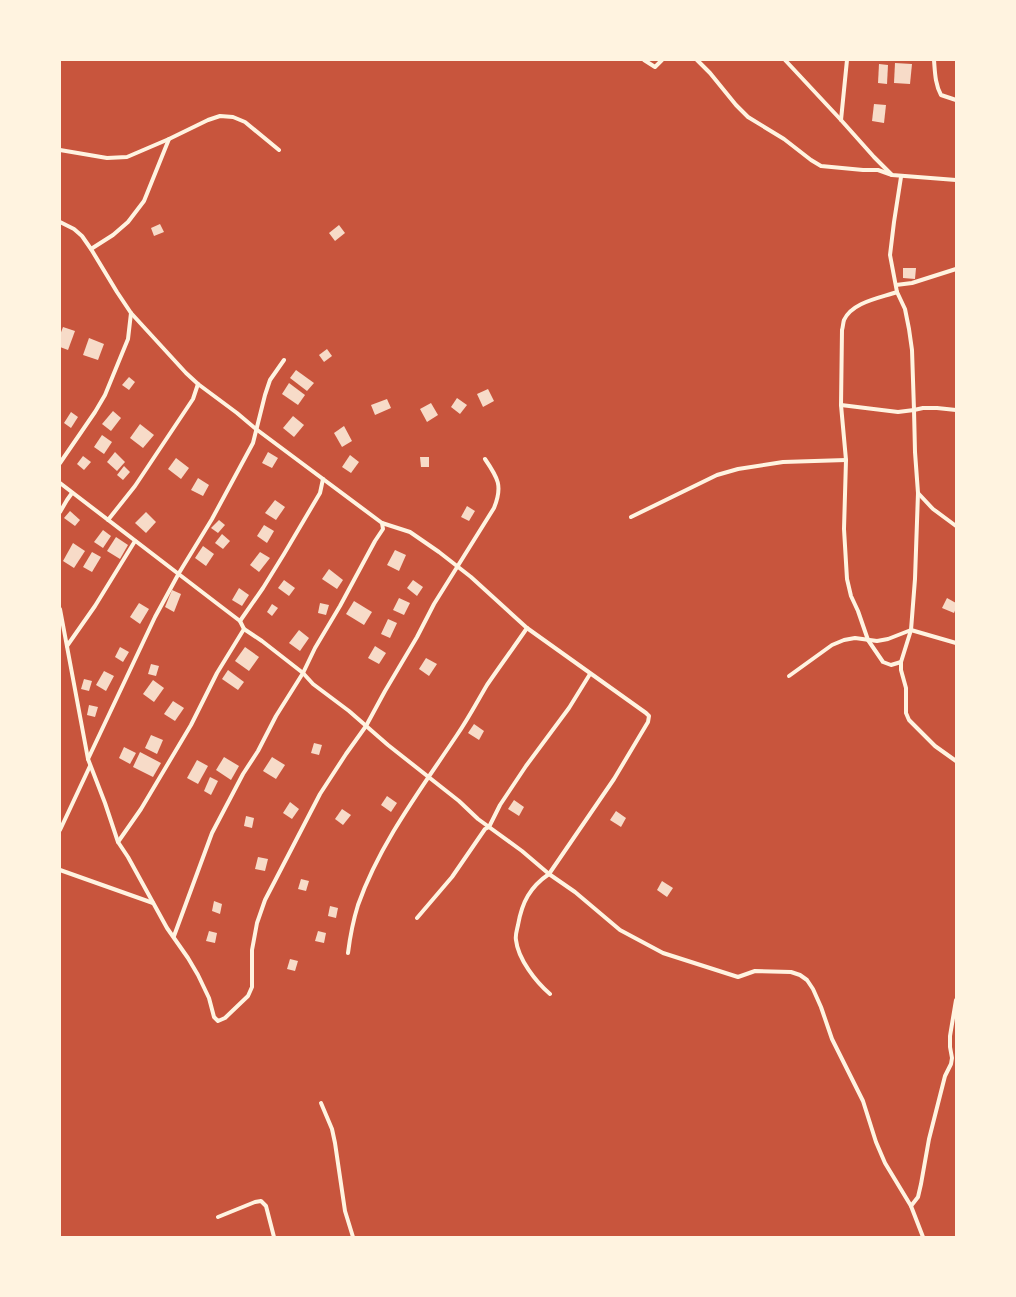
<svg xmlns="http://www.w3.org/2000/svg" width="1016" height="1297" font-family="'Fira Sans',sans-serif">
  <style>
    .building { fill: #f7dbc8 }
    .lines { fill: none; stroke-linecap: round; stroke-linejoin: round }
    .minor { stroke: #fff3e0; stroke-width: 4 }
  </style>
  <rect width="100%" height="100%" fill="#c8553d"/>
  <g class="building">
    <path d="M895,63L912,64L910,84L894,83Z"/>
    <path d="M879,64L888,65L887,84L878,83Z"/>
    <path d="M874,104L886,105L884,123L872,121Z"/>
    <path d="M160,224L164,232L154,236L151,228Z"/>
    <path d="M339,225L345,233L335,241L329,233Z"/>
    <path d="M903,268H916L915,279L903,278Z"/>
    <path d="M63,327L75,331L68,350L60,347V335Z"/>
    <path d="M89,338L104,344L98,360L83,355Z"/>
    <path d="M327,349L332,356L324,362L319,355Z"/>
    <path d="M296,370L314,383L307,391L290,378Z"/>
    <path d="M129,377L135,382L129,390L122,385Z"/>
    <path d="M289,383L305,395L298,405L282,394Z"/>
    <path d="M488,389L494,401L483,407L477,394Z"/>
    <path d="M457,398L467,405L460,414L451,407Z"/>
    <path d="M387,399L391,408L375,415L371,405Z"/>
    <path d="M431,403L438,415L427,422L420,409Z"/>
    <path d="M113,411L121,418L111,431L102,424Z"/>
    <path d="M71,412L78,417L71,428L64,423Z"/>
    <path d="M293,416L304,425L294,437L283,428Z"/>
    <path d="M140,424L154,435L143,448L130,438Z"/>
    <path d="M344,426L352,441L342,447L334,433Z"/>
    <path d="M102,435L112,442L104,454L94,447Z"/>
    <path d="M115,452L125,462L117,471L107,462Z"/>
    <path d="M268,452L278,458L272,468L262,463Z"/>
    <path d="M350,455L359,462L351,473L342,467Z"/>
    <path d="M83,456L91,462L84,470L77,464Z"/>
    <path d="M420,457H429V467H421Z"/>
    <path d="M176,458L189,468L181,479L168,469Z"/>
    <path d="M124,466L130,472L123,480L117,475Z"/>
    <path d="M198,478L209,485L203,496L191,490Z"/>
    <path d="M275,500L285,507L276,520L265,513Z"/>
    <path d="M467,506L475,511L469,521L461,517Z"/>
    <path d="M70,511L80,520L75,526L64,518Z"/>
    <path d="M146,512L156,522L146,533L135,523Z"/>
    <path d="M219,520L225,525L218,533L211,528Z"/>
    <path d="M264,525L274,531L267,543L257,536Z"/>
    <path d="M103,530L111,536L103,548L94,542Z"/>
    <path d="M222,534L230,541L223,549L215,543Z"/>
    <path d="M116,537L128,545L120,559L107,551Z"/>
    <path d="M73,543L85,551L74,568L63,561Z"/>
    <path d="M203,546L214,554L206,566L195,558Z"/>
    <path d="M395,550L406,555L399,571L387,565Z"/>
    <path d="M92,552L101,557L92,572L83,567Z"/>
    <path d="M260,552L270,558L259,572L250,565Z"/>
    <path d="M329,569L343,580L337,589L322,579Z"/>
    <path d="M284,580L295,588L289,596L278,588Z"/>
    <path d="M413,580L423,587L417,596L407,588Z"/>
    <path d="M239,588L249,595L242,606L232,600Z"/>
    <path d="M172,590L181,594L174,612L165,607Z"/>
    <path d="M399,598L410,603L404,615L393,610Z"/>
    <path d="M947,598L956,603V608L954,613L942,608Z"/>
    <path d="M354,601L372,612L364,625L346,614Z"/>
    <path d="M139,603L149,609L140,624L130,617Z"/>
    <path d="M320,603L329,605L326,615L318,613Z"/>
    <path d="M272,604L278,608L272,616L267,612Z"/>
    <path d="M388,619L397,623L390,638L381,634Z"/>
    <path d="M299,630L309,638L300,651L289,643Z"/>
    <path d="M375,646L386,653L379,664L368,658Z"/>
    <path d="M120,647L129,652L123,662L115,657Z"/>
    <path d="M245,647L259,657L249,671L235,661Z"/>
    <path d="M426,658L437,664L429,676L419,669Z"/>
    <path d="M151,664L159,666L156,676L148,674Z"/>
    <path d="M228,670L244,682L238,690L222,679Z"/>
    <path d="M104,671L114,676L106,691L96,685Z"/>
    <path d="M84,679L92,681L89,691L81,689Z"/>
    <path d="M153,680L164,688L154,702L143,694Z"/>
    <path d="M173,701L184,708L175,721L164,714Z"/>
    <path d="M89,705L98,707L95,717L87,715Z"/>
    <path d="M474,724L484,731L479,740L468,733Z"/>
    <path d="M151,735L163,740L157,754L145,748Z"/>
    <path d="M314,743L322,745L319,755L311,753Z"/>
    <path d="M124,747L136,753L130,764L119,758Z"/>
    <path d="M140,752L161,763L153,777L133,767Z"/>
    <path d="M224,757L239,766L231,780L216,770Z"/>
    <path d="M272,757L285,765L276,779L263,771Z"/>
    <path d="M197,760L208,766L198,784L187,778Z"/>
    <path d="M210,777L218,781L211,795L204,791Z"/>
    <path d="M387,796L397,803L391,812L381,805Z"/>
    <path d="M514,800L524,807L519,816L508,809Z"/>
    <path d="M290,802L299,809L292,819L283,813Z"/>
    <path d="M342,809L351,815L343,825L335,819Z"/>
    <path d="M616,811L626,818L621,827L610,820Z"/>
    <path d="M246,816L254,818L252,828L244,826Z"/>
    <path d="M258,857L268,859L265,871L255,869Z"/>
    <path d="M301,879L309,881L306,891L298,889Z"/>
    <path d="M662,881L673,888L667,897L657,890Z"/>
    <path d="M214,901L222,904L220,914L212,911Z"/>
    <path d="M330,906L338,908L336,918L328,916Z"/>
    <path d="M209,931L217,933L215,943L206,941Z"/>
    <path d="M318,931L326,933L324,943L315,941Z"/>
    <path d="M290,959L298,961L295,971L287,969Z"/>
  </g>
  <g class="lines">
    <g class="minor">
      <path d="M644,60L655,67L662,60"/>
      <path d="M697,60L710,73L736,105L748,117L784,139L811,160L821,166L863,170H878L892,175"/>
      <path d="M785,60L841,120L874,157L892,175L956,180"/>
      <path d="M934,60C935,72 935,84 941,95L956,100"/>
      <path d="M841,120L847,60"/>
      <path d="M60,150L107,158L127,157L169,139L208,120L220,116L233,117L245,122L279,150"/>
      <path d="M901,177L894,222L890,255L897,292L905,309L909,329L912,350L914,410L915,452L918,493L915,579L911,630L901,662V670L906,688V713L909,720L935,746L956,761"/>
      <path d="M60,222L74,229L82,236L91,249L117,292L131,313L186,373L198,384L237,413L256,429L382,523L410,532L439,552L471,577L527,628L646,713L649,716L648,722L614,779L549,874C530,887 522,902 518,925C517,930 515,935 516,940C518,959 536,982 550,994"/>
      <path d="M91,249L113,235L128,222L144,201L169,139"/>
      <path d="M896,285L912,283L956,269"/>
      <path d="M897,292C880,298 852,302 844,320C843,323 843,327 842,330L841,405L846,460L844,529L847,579L851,596L858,611L868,640L883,662L891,665L901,662"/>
      <path d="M841,405L898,412L914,410L923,408H937L956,410"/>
      <path d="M60,463L95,412L105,395L128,339L131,313"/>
      <path d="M60,483L219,605L240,621L244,629L262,641L303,673L313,684L349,711L388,745L459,801L478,819L522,851L549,874L575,892L620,930L663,953L738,977L755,971L791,972L800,975L807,980L813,989L821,1007L832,1039L863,1101L876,1142L885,1163L911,1206L923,1237"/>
      <path d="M918,493L933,509L956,526"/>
      <path d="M60,512L67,500L72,493"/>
      <path d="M631,517L717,475L738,469L783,462L846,460"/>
      <path d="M108,520L135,486L193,399L198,384"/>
      <path d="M60,609L88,759L105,803L118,842L128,857L167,928L188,958L198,975L209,998L214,1017L218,1021L225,1018L248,996L252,987V950L257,923L265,900L320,794L346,754L366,726L385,691L417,637L434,604L494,508C503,486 498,478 485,459"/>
      <path d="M240,621L263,588L284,554L320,493L323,479"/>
      <path d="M67,646L95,606L135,541"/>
      <path d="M789,676L832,645L844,640L855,638L877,641L888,639L911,630L956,643"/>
      <path d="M88,759L155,617L179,573L212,519L253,443L265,395L270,380L284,360"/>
      <path d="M60,830L90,766"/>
      <path d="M118,842L141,809L191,725L217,673L244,629"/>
      <path d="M60,870L153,903"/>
      <path d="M417,918L452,877L485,829L489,827L500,805L526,766L569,708L590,674"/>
      <path d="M174,936L212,833L243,774L258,751L276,716L303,673L315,648L340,606L375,541L383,529L382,523"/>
      <path d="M348,953C350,937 353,921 358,905C380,843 421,789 457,735C468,719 477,702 487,685C500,666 514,647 527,628"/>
      <path d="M321,1103L332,1129L335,1143L345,1211L353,1237"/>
      <path d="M911,1206L918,1197L921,1184L929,1139L945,1076L951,1064L952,1058L950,1047V1036L956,1000"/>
      <path d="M218,1217L255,1202L261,1201L266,1206L274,1237"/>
    </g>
  </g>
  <rect width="1016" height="1297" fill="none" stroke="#fff3e0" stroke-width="122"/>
</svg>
